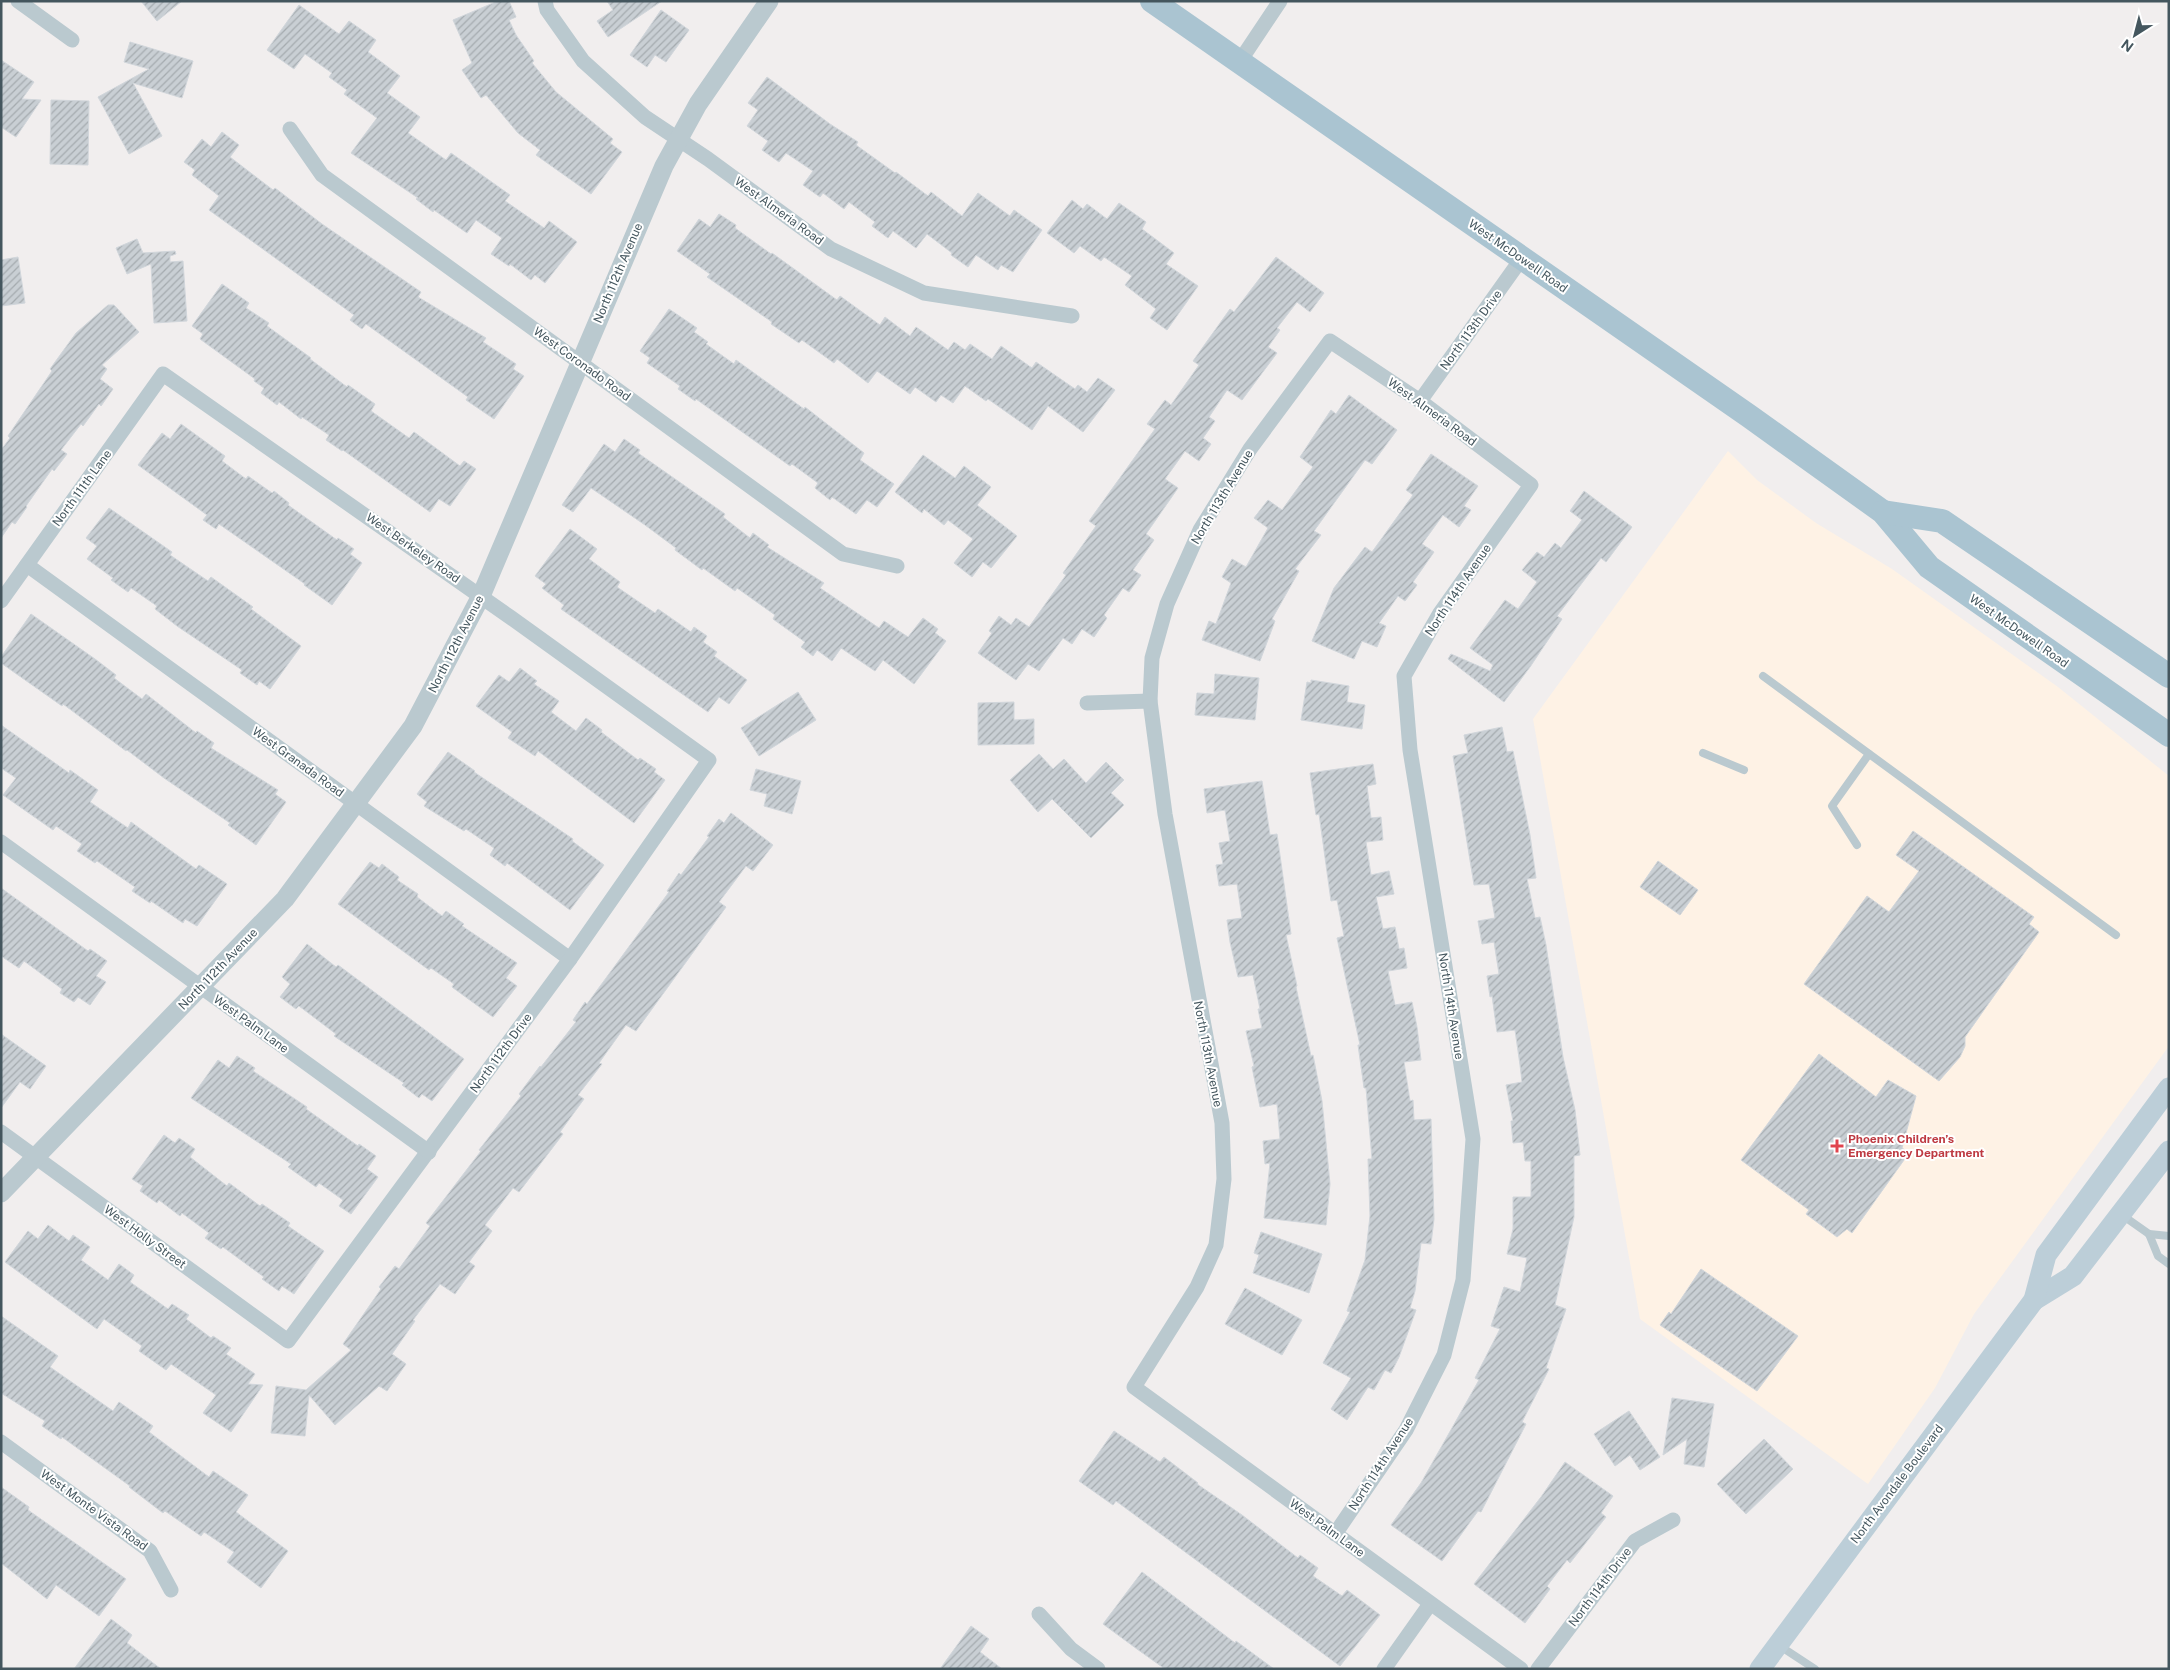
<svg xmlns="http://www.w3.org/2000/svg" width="2170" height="1670" font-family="'Public Sans',sans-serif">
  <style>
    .commercial { fill: #fef2e5 }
    .building { fill: url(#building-hatch); stroke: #d1d6db }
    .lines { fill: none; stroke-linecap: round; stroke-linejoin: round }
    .service { stroke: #bac9cf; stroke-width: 8 }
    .minor { stroke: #bac9cf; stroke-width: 15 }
    .tertiary { stroke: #bac9cf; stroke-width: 19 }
    .secondary { stroke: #bcced8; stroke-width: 21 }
    .primary { stroke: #aac4d1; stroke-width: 24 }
    .health-dot { fill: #e0444e; stroke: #fff; stroke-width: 2 }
    .labels { text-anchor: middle; stroke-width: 4; stroke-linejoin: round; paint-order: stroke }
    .street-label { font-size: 12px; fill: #44565e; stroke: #fff }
    .health-label { font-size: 12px; font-weight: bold; fill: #be3a42; stroke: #fff; text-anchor: start }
  </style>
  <defs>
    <pattern id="building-hatch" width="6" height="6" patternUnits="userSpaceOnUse" patternTransform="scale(1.25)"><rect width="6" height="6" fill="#c9cfd4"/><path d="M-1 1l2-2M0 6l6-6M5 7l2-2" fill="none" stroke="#a5abaf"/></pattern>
  </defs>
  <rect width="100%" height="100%" fill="#f1eeee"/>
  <path class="commercial" d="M1728,451L1757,480L1816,523L1892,569L2058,687L2169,776V1046L1974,1314L1935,1388L1868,1484L1640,1319L1533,719Z"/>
  <g class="building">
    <path d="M141,1H182L157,21Z"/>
    <path d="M498,1H509L516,17L509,20L516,35L534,61L532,63L556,92L613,139L610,143L622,152L591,194L536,155L540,150L518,133L486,95L481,98L462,70L472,63L453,20Z"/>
    <path d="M607,1H662L608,37L597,21L613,10Z"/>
    <path d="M299,5L339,34L349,21L376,40L368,52L400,76L387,93L420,117L408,133L446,160L451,153L510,195L505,201L544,228L549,221L577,242L545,283L535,275L531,280L510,264L509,266L491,254L502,238L476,220L467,233L434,210L433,212L416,199L418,198L351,153L377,118L344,94L347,90L329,77L332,73L305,54L294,69L267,50Z"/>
    <path d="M661,10L689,30L666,62L655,55L647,67L630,55Z"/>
    <path d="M130,42L193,61L182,98L133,83L162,136L129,154L98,97L149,69L124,62Z"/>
    <path d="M1,60L34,82L22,99L41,100L16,137L1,127Z"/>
    <path d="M767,77L830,124L858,142L856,145L895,173L896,172L928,196L931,192L962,216L978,193L1010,216L1014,210L1042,230L1013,272L1001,265L998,270L976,255L968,267L951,255L952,253L927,234L916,248L893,231L888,238L872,226L875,222L849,202L844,209L823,193L820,197L803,185L813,171L786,153L779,162L762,150L768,141L747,126L758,110L748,103Z"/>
    <path d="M51,100L89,101L88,165L50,164Z"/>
    <path d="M222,132L239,145L230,157L273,190L275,188L322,224L421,292L418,297L486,338L483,342L516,364L513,369L524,376L494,419L466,400L468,397L366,324L362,329L350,320L354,315L209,210L219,196L192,175L195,170L184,162L202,139L211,147Z"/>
    <path d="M1072,200L1083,209L1087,204L1107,219L1119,203L1146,222L1142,229L1174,253L1166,264L1198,286L1167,330L1150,318L1156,309L1125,285L1132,276L1104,257L1101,261L1080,246L1074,253L1047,233Z"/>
    <path d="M719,214L736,225L735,228L771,254L772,253L837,300L840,296L880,325L885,317L910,336L916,327L948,350L954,342L965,350L970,344L992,359L1001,346L1032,368L1036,362L1075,389L1078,385L1087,392L1098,378L1115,390L1083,432L1048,406L1032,430L988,399L986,401L965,386L953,403L941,395L936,402L915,387L910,394L877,371L868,383L837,359L834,363L802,340L799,343L771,324L772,322L707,277L710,274L677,251L699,219L710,227Z"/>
    <path d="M137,239L143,253L175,251L176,254L170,256V262L183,261L187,321L154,323L151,264L127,274L116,248Z"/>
    <path d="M18,257L25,303L1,306V260Z"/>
    <path d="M1276,257L1324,293L1310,312L1297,302L1277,328L1280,330L1268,347L1277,353L1242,400L1227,390L1209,417L1215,421L1203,438L1211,444L1199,461L1185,451L1165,479L1178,488L1146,534L1154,540L1133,570L1141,575L1129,592L1123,588L1104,615L1107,618L1094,637L1082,629L1072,644L1063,638L1039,671L1028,664L1016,680L978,653L992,633L989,631L999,616L1011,625L1016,618L1029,627L1066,575L1063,573L1096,526L1089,521L1155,429L1147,424L1165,400L1171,405L1199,365L1193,361L1230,309L1234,312Z"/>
    <path d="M222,284L249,303L246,308L269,323L267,326L311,358L310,359L347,387L348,385L375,404L371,411L409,438L414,432L460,466L464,461L476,469L450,506L439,499L430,512L343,450L342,451L326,440L329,435L302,417L301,419L279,402L277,405L261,393L264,388L254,381L255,379L200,339L203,334L192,326Z"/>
    <path d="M108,305H114L139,332L102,365L107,369L100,379L113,389L101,406L99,404L83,426L81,424L61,450L67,454L54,471L52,469L26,506L27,507L15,524L12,522L1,538V450L10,438L8,436L52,371L50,369L76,333Z"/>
    <path d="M669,309L697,328L694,332L708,342L706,344L734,364L736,360L804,409L805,407L864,453L860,460L894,484L877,507L867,500L856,514L832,497L830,500L815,488L818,483L792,464L790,466L696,399L695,401L678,389L680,386L647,363L650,358L640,351Z"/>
    <path d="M1349,395L1397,430L1372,464L1365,460L1314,531L1321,535L1295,569L1299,571L1272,619L1275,621L1260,661L1202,640L1209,621L1216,624L1231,583L1222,577L1232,559L1246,567L1268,528L1254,518L1268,500L1282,510L1313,467L1300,457L1331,410L1336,414Z"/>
    <path d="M181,424L225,456L222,461L246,479L248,476L272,493L274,491L289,503L288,505L337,540L338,538L354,549L350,554L362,563L332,605L304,585L305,584L219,524L216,529L203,520L207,515L138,465L162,433L170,439Z"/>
    <path d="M624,439L640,450L638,453L725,514L723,517L750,538L753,533L769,545L767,547L824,583L820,588L879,628L884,621L908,637L923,618L938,629L935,633L946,641L914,684L883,660L875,671L841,648L832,661L817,650L813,656L801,647L805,642L773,619L775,615L737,588L735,591L703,568L702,570L675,550L676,548L645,525L591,488L573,512L562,505L604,444L615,452Z"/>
    <path d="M1431,454L1478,486L1464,506L1471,510L1459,527L1443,515L1422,544L1434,552L1413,582L1417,585L1405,601L1398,596L1379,623L1386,626L1377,647L1362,641L1354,659L1312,641L1334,588L1365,547L1372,552L1413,495L1406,490Z"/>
    <path d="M923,455L955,478L964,466L991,487L977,505L1017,536L991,568L983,562L972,577L954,563L973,539L948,520L944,525L924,509L922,513L895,492Z"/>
    <path d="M1584,491L1632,527L1606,562L1601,558L1557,616L1562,619L1530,667L1504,702L1448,659L1451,654L1490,671L1493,665L1470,648L1505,600L1518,609L1537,582L1522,570L1537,552L1544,557L1555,543L1561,548L1582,520L1570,511Z"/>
    <path d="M109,508L172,552L170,555L208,581L211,577L253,607L251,609L301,646L270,689L259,681L257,685L240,673L242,670L177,626L155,609L157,606L131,588L128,592L111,580L113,578L87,559L97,546L86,538Z"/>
    <path d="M570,529L597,549L589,559L620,582L617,587L655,613L658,609L691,632L694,627L707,636L703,642L717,652L714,656L747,680L729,704L719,697L708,712L561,609L564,605L542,588L546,584L535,576Z"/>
    <path d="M31,614L95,659L116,675L114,678L142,699L146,694L196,733L197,731L214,743L211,748L278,790L275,794L286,802L256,845L228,825L230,823L164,778L127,750L126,751L63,704L62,706L1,663V657Z"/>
    <path d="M520,668L537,681L534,684L559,701L551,712L576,731L586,718L602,730L601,732L638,760L640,758L656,769L654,772L665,780L634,823L538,751L535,756L508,738L512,732L476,706L499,675L509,682Z"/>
    <path d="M1215,674L1259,678L1255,720L1195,715L1197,693L1214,694Z"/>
    <path d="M1311,680L1349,686L1347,702L1365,705L1362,729L1301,720L1307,682L1311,683Z"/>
    <path d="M798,692L816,720L759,756L741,728Z"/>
    <path d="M1014,702V720L1034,719V744L978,745V703Z"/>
    <path d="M1,725L69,773L70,770L98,790L90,802L128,828L131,822L196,869L199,865L227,884L197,926L185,919L183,923L151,901L150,903L132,891L135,887L97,861L95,863L77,851L82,844L56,826L53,830L3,795L16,778L1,768Z"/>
    <path d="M1502,727L1507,752L1513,751L1530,835L1536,878L1527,879L1535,918L1540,917L1546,945L1563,1057L1575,1110L1580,1155L1574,1156V1217L1555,1305L1566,1309L1546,1368L1549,1369L1522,1422L1526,1424L1481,1512L1478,1511L1442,1561L1391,1525L1421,1483L1479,1380L1475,1378L1500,1329L1491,1326L1504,1287L1520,1292L1527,1258L1507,1254L1513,1229V1197H1531V1161H1525L1523,1142L1513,1143L1511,1121H1513L1506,1085L1522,1082L1520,1065L1515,1030L1497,1032L1492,996L1490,997L1487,976L1499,974L1494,942L1482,944L1478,921L1495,918L1489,884L1474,885L1453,756L1468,753L1464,735Z"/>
    <path d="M448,752L475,771L474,772L573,839L572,841L604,865L570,910L507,863L505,866L490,855L494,848L466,829L464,831L424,806L427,802L417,794Z"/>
    <path d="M1039,754L1053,769L1064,759L1086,783L1106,762L1124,780L1111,793L1124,805L1091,838L1052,799L1038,812L1010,780Z"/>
    <path d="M1373,764L1376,784L1367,786L1371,818L1381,817L1383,840L1366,842L1371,875L1389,871L1394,894L1376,897L1383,929L1395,927L1399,949L1404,948L1407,968L1388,971L1395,1005L1412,1002L1417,1027L1421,1060L1404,1062L1410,1101L1413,1100L1414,1120L1431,1119L1434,1219L1431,1244L1421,1243L1415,1291L1410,1308L1416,1310L1399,1357L1391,1373L1385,1370L1374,1390L1368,1387L1347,1420L1331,1409L1351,1378L1323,1363L1350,1312L1347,1311L1365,1260L1370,1216L1368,1159H1372L1366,1088H1364L1358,1045H1360L1337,938L1344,936L1337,900L1331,901L1319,814L1316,815L1310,773Z"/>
    <path d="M756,769L801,781L792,814L764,806L767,794L750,790Z"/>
    <path d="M1262,781L1270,835L1277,834L1291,934L1286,935L1297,986L1296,987L1311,1056L1313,1055L1322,1101L1330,1184L1326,1225L1264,1218L1270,1163L1265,1164L1263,1141L1280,1139L1277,1104L1260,1107L1252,1067L1254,1066L1246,1031L1262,1028L1258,1009H1260L1253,975L1238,977L1230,942L1227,920L1242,918L1237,884L1219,886L1216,865L1223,864L1219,843L1230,841L1225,810L1207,813L1204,789Z"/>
    <path d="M731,813L773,845L753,871L746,866L719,902L726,907L636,1031L626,1025L599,1063L602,1064L578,1095L584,1099L560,1132L563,1134L519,1192L513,1188L485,1225L492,1231L469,1262L475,1266L455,1294L440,1284L413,1320L415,1321L392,1354L406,1364L387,1391L379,1386L335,1425L309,1395L305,1436L271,1433L276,1386L306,1390L351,1350L343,1344L381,1289L379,1287L395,1266L399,1269L430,1226L426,1223L481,1151L479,1150L521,1096L519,1094L540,1066L541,1067L576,1022L573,1020L585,1002L587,1004L669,892L667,891L679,873L681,875L709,837L707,836L719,819L724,823Z"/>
    <path d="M1913,831L2034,917L2029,924L2039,932L1965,1037V1046L1960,1057L1939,1081L1804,984L1867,896L1889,912L1919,871L1896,855Z"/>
    <path d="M1658,861L1698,890L1680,915L1640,887Z"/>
    <path d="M370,862L379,868L382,864L399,877L397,880L418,894L417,897L442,916L446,911L464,924L462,926L517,963L506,978L517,986L493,1017L452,987L454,984L431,968L429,970L338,904Z"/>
    <path d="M1,888L88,951L90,949L107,961L96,976L106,982L90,1005L78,997L74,1002L60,993L62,989L24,961L19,968L1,956Z"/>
    <path d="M307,944L336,967L338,965L464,1059L432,1101L422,1094L419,1098L402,1085L404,1083L334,1036L336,1034L299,1006L296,1009L280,997L290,984L282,977Z"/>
    <path d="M1,1034L46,1066L30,1089L20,1082L1,1108Z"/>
    <path d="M1819,1054L1876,1097L1888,1080L1916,1096L1902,1148L1909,1153L1852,1233L1847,1229L1837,1237L1806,1214L1809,1210L1741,1160Z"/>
    <path d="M237,1056L255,1068L253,1071L307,1107L306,1109L358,1146L359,1144L376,1156L367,1169L378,1177L351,1214L339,1206L343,1200L319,1183L316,1187L288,1167L291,1164L191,1098L218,1060L229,1068Z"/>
    <path d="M164,1135L175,1143L179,1138L195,1149L190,1157L227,1186L229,1183L260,1206L262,1204L290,1223L288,1226L324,1251L294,1294L282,1286L279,1291L262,1279L264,1277L223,1247L221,1249L205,1238L209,1233L182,1213L180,1216L159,1200L157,1203L140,1191L143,1186L132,1179Z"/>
    <path d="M48,1225L69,1241L73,1235L90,1247L81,1260L108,1280L119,1264L134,1275L130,1282L168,1309L172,1304L189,1315L186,1319L211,1338L213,1336L231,1348L226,1354L255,1374L248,1384L263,1385L231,1432L203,1413L216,1395L171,1364L166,1370L139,1351L142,1346L104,1319L97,1329L5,1262L28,1231L38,1239Z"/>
    <path d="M1261,1232L1322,1254L1309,1293L1253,1273L1259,1255L1254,1253Z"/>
    <path d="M1701,1269L1798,1336L1757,1391L1660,1325L1669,1312L1671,1314Z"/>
    <path d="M1245,1288L1302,1320L1282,1355L1225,1324Z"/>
    <path d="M1,1316L58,1356L50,1367L113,1411L119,1402L153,1426L149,1432L209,1477L213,1471L248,1495L236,1512L288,1551L261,1588L227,1562L234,1552L204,1532L201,1536L165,1511L163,1513L129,1487L130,1486L62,1437L61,1439L42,1426L45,1421L1,1393Z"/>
    <path d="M1672,1398L1714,1404L1704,1467L1684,1464L1687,1439L1663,1455Z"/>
    <path d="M1629,1411L1660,1457L1640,1470L1630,1455L1615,1466L1594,1434Z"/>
    <path d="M1114,1431L1160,1462L1164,1457L1198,1483L1197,1484L1242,1515L1298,1558L1300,1555L1318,1568L1313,1576L1342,1596L1347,1590L1380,1615L1340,1666L1116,1501L1113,1505L1079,1481Z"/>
    <path d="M1764,1439L1793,1469L1746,1514L1717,1484Z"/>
    <path d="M1565,1462L1613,1496L1601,1513L1606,1517L1570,1563L1567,1560L1547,1586L1550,1589L1525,1623L1474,1584L1541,1497Z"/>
    <path d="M1,1487L29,1507L28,1510L126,1579L99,1616L56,1585L47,1599L1,1563Z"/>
    <path d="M1142,1572L1235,1643L1236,1641L1274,1669H1165L1137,1649L1103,1624Z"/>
    <path d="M111,1619L132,1635L127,1643L161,1669H74Z"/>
    <path d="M971,1626L989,1639L980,1652L1002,1669H940Z"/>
  </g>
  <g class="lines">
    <g class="service">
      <path d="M1763,676L2116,935"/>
      <path d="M1703,753L1744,770"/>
      <path d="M1857,845L1832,806L1869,754"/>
      <path d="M2122,1215L2149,1234L2158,1256L2169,1264"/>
      <path d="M2149,1234L2169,1236"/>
      <path d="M1780,1646L1815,1669"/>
    </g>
    <g class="minor">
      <path d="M18,1L72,40"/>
      <path d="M545,1L547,10L583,61L645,117L708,159L831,249L924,293L1072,316"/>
      <path d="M1240,61L1280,1"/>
      <path d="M290,129L322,175L843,554L897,566"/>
      <path d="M1420,401L1522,258"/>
      <path d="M27,565L570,959"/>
      <path d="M1,601L163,374L510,617L709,760L570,959L288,1341L1,1132"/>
      <path d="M1087,703L1150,701"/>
      <path d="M1,842L429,1152"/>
      <path d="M1,1442L150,1551L171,1590"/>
      <path d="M1335,1534L1406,1430L1444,1355L1463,1280L1473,1139L1410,750L1404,676L1440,613L1531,485L1420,401L1330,341L1250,449L1200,530L1167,604L1152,658L1150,701L1165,814L1222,1123L1224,1179L1216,1245L1197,1287L1134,1387L1521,1669"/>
      <path d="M1039,1614L1071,1649L1098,1669"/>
      <path d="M1384,1669L1430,1604"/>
      <path d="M1538,1669L1635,1541L1673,1520"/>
    </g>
    <path class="tertiary" d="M1,1193L285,899L413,726L481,596L664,166L698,104L769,1"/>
    <g class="secondary">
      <path d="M2034,1300L2073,1276L2169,1151"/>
      <path d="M1760,1669L2034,1300L2046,1255L2169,1088"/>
    </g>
    <g class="primary">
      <path d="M1152,1L1749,416L1883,512L1929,567L2169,735"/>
      <path d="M1883,512L1942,521L2169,676"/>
    </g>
  </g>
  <path class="health-dot" d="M1834.5 1138.5h5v5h5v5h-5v5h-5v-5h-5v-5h5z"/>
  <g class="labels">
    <g class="street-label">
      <text transform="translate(779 211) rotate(36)" y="4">West Almeria Road</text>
      <text transform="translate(1518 256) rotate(35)" y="4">West McDowell Road</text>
      <text transform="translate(618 273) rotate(-67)" y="4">North 112th Avenue</text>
      <text transform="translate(1471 330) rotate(-54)" y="4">North 113th Drive</text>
      <text transform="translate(582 364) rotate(36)" y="4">West Coronado Road</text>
      <text transform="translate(1432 412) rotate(36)" y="4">West Almeria Road</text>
      <text transform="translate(82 488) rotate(-54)" y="4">North 111th Lane</text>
      <text transform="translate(1222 497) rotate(-59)" y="4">North 113th Avenue</text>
      <text transform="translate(413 548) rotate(35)" y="4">West Berkeley Road</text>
      <text transform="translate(1458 590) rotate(-56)" y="4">North 114th Avenue</text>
      <text transform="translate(2019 631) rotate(35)" y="4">West McDowell Road</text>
      <text transform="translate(456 644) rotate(-63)" y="4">North 112th Avenue</text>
      <text transform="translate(298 762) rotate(36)" y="4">West Granada Road</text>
      <text transform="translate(218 969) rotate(-46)" y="4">North 112th Avenue</text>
      <text transform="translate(1451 1006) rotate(81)" y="4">North 114th Avenue</text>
      <text transform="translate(251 1024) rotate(36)" y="4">West Palm Lane</text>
      <text transform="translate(501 1053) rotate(-54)" y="4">North 112th Drive</text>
      <text transform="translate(1208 1054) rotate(79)" y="4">North 113th Avenue</text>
      <text transform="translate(145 1237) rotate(36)" y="4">West Holly Street</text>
      <text transform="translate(1381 1464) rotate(-57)" y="4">North 114th Avenue</text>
      <text transform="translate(1897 1484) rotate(-53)" y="4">North Avondale Boulevard</text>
      <text transform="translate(94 1510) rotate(36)" y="4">West Monte Vista Road</text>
      <text transform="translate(1327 1528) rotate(36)" y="4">West Palm Lane</text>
      <text transform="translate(1600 1587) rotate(-53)" y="4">North 114th Drive</text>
    </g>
    <g class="health-label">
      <text x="1848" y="1143">Phoenix Children’s<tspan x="1848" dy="14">Emergency Department</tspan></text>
    </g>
  </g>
  <rect width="2170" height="1670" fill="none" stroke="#44565e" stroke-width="5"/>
  <g transform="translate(2135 35) rotate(216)" stroke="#ffffff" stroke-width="4" paint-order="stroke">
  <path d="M0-4L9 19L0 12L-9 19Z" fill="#44565e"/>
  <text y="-8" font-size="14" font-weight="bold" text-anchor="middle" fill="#44565e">N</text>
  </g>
</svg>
